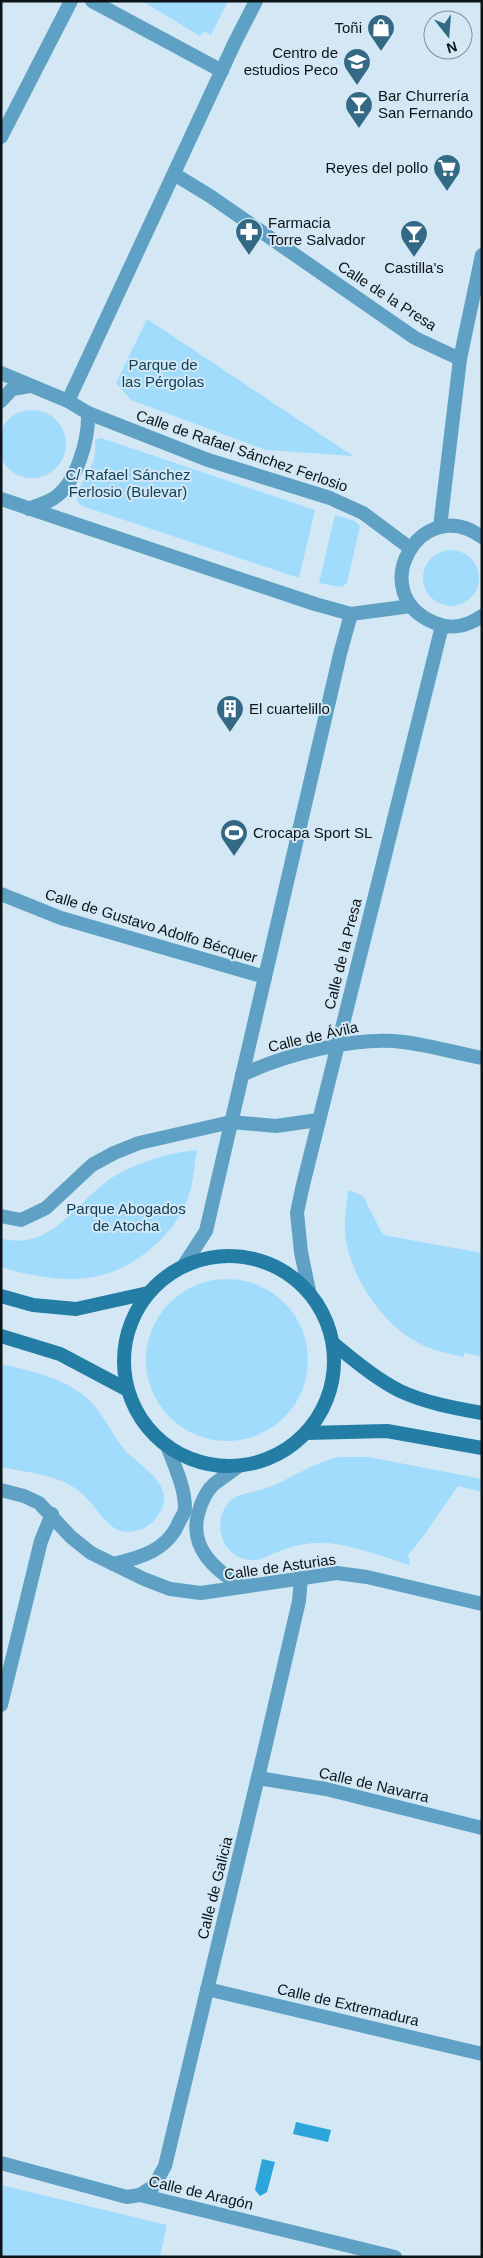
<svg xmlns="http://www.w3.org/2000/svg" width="483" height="2258" font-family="Arial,sans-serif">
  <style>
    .green { fill: #a2dcfd }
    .water { fill: #2ca5da }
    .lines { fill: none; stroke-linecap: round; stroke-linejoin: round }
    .minor { stroke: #5fa1c4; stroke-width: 14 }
    .secondary { stroke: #237da5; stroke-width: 14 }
    .labels { text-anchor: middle; stroke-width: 4; stroke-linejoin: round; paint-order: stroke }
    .poi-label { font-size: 15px; fill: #0c1418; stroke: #d3e8f4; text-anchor: start }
    .street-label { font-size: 15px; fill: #0c1418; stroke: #d3e8f4 }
    .park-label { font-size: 15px; fill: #124259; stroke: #d3e8f4 }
  </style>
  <rect width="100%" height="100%" fill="#d3e8f4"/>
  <g class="green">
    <path d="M142,1H228L211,35L204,31L200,36Z"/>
    <path d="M147,319L353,456L266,450L131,400L116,383Z"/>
    <circle cx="32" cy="444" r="34"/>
    <path d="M101,438L315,510L299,578L82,506L77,501C76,481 99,470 95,440Z"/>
    <path d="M335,515L355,521L360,526L347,583L342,587L319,583Z"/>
    <circle cx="451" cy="578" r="28"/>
    <path d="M197,1150C194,1167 193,1188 186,1203C179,1220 168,1233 155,1245C109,1288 57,1284 1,1267V1238C54,1254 79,1194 120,1173C142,1161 172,1152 197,1150Z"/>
    <path d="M348,1190L363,1196L383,1235L482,1253V1357L465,1353L463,1357C447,1353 429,1350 415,1341C380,1321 348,1273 345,1232C344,1219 347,1203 348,1190Z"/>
    <circle cx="227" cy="1360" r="81"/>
    <path d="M1,1364C27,1370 53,1375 76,1390C98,1402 107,1426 121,1445C135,1466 183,1484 156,1518C149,1527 139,1532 127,1532C107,1532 96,1504 80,1492C58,1474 28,1473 1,1467Z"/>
    <path d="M340,1457H369L482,1479V1492L458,1486C441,1509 427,1534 408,1555L410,1565C383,1557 356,1546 328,1543C312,1542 295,1545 280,1551C271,1554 264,1559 255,1560C222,1562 209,1521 231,1500C239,1493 251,1493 260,1490C289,1482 311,1462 340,1457Z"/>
    <path d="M1,2185L167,2225L160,2257H1Z"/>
  </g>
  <g class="water">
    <path d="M296,2122L331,2130L328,2142L293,2134Z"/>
    <path d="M262,2159L275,2162L267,2192L260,2196L255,2190Z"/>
  </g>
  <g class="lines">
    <g class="minor">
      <path d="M92,1L222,71"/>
      <path d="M1,137L71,1"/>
      <path d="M174,174L210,196L415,338L460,359"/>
      <path d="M1,373L68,401L88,413L208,460L330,498L363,513L410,548"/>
      <path d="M1,401L12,389L30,386"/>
      <path d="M68,401L235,42L256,1"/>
      <path d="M1,499L315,604L351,614L411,606"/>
      <path d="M29,509C37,505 47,503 54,498C77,483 89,439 88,413"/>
      <path d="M440,527L460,359L482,255"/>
      <path d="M482,537C421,492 363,594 435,623C451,630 468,626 482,616"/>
      <path d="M1,894L61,918L265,977"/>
      <path d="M242,1075C283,1055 356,1036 403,1042C429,1045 456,1053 482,1058"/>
      <path d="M1,1216L21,1220L46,1208L92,1165L114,1153L139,1143L231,1122L276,1126L318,1120"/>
      <path d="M184,1265L206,1231L340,654L351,614"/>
      <path d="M309,1291L301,1252L297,1213L302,1189L442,626"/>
      <path d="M239,1466C231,1472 222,1478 214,1484C205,1492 201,1503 198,1514C189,1549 216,1570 242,1587"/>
      <path d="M1,1490L24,1496L39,1503L71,1537L91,1553L144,1579L170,1589L201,1593L337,1573L367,1577L482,1604"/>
      <path d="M113,1564C140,1558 168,1550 179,1522C181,1518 185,1513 185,1508C185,1488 175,1467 168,1448"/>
      <path d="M1,1705L41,1541L52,1514"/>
      <path d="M258,1778L326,1789L482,1828"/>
      <path d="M207,1989L482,2054"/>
      <path d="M1,2163L127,2197L140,2195L395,2257"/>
      <path d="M140,2195L154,2186L165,2166L265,1748L299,1601L301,1578"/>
    </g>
    <g class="secondary">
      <circle cx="229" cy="1361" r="105"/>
      <path d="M1,1296L33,1305L76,1309L148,1293"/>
      <path d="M1,1336L60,1354L126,1389"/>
      <path d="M334,1344C355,1361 376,1379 400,1391C426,1403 454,1408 482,1413"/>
      <path d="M306,1433L387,1431L482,1448"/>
    </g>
  </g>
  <defs>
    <symbol id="shop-pin" viewBox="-11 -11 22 30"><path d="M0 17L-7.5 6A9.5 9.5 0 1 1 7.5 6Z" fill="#336984" stroke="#d3e8f4"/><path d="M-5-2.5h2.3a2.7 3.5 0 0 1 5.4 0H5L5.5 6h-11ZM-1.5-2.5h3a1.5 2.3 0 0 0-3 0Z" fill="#fff"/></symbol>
    <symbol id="school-pin" viewBox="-11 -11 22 30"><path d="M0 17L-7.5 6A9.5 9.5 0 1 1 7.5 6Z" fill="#336984" stroke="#d3e8f4"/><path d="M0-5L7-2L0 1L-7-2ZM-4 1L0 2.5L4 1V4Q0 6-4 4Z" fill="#fff"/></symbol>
    <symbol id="bar-pin" viewBox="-11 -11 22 30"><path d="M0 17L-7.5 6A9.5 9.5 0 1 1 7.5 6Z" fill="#336984" stroke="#d3e8f4"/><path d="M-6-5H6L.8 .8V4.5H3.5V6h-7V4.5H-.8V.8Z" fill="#fff"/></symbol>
    <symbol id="supermarket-pin" viewBox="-11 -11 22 30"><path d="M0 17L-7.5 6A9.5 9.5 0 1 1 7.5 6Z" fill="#336984" stroke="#d3e8f4"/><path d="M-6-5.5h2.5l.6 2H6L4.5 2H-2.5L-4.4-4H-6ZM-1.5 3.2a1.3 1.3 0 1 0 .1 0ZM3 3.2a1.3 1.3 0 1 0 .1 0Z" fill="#fff"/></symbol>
    <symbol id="pharmacy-pin" viewBox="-11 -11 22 30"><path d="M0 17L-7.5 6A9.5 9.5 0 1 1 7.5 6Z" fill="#336984" stroke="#d3e8f4"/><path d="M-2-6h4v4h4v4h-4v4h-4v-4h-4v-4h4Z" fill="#fff"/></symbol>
    <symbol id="building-pin" viewBox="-11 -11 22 30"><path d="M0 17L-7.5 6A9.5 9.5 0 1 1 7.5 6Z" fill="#336984" stroke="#d3e8f4"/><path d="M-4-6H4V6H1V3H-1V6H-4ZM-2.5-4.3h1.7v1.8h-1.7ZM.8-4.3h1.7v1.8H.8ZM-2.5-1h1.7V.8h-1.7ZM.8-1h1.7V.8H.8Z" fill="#fff"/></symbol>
    <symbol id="stadium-pin" viewBox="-11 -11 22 30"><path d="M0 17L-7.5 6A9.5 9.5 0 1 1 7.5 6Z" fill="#336984" stroke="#d3e8f4"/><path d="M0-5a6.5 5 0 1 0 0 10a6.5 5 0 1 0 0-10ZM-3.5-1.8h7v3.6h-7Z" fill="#fff"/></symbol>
  </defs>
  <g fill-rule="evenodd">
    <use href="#shop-pin" x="365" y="12" width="32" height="43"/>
    <use href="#school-pin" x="341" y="46" width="32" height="43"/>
    <use href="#bar-pin" x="343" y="89" width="32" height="43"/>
    <use href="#supermarket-pin" x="431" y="152" width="32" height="43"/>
    <use href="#pharmacy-pin" x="233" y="216" width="32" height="43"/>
    <use href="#bar-pin" x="398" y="218" width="32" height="43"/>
    <use href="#building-pin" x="214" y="693" width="32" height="43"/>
    <use href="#stadium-pin" x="218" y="817" width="32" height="43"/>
  </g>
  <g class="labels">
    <g class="poi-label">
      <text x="362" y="33" text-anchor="end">Toñi</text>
      <text x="338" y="58" text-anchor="end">Centro de<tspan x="338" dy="17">estudios Peco</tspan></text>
      <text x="378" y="101">Bar Churrería<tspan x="378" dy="17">San Fernando</tspan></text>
      <text x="428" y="173" text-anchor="end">Reyes del pollo</text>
      <text x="268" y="228">Farmacia<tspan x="268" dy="17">Torre Salvador</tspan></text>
      <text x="414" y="273" text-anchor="middle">Castilla's</text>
      <text x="249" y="714">El cuartelillo</text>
      <text x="253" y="838">Crocapa Sport SL</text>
    </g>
    <g class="street-label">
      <text transform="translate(387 296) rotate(33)" y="5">Calle de la Presa</text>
      <text transform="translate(242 451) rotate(19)" y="5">Calle de Rafael Sánchez Ferlosio</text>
      <text transform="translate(151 926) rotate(17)" y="5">Calle de Gustavo Adolfo Bécquer</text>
      <text transform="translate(343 954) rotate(-76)" y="5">Calle de la Presa</text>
      <text transform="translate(313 1037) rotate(-13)" y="5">Calle de Ávila</text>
      <text transform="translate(280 1567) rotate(-8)" y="5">Calle de Asturias</text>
      <text transform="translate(374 1785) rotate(13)" y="5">Calle de Navarra</text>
      <text transform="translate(215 1888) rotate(-76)" y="5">Calle de Galicia</text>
      <text transform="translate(348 2005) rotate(13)" y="5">Calle de Extremadura</text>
      <text transform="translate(201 2193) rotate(13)" y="5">Calle de Aragón</text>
    </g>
    <g class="park-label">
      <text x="163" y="370">Parque de<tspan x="163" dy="17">las Pérgolas</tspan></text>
      <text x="128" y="480">C/ Rafael Sánchez<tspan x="128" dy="17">Ferlosio (Bulevar)</tspan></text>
      <text x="126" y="1214">Parque Abogados<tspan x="126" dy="17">de Atocha</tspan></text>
    </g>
  </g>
  <rect width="483" height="2258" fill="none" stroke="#0c1418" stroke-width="5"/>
  <g transform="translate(448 35) rotate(163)"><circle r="24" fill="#d3e8f4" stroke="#83939c"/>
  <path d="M0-4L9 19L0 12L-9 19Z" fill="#336984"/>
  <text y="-8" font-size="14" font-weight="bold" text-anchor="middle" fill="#0c1418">N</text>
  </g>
</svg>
